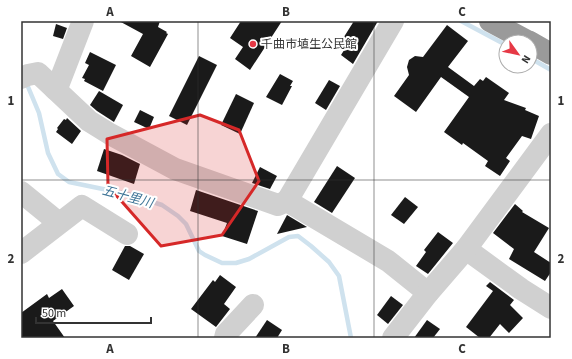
<svg xmlns="http://www.w3.org/2000/svg" width="572" height="359" font-family="'Source Sans 3','Noto Sans JP',sans-serif">
  <style>
    .lines { fill: none; stroke-linecap: round; stroke-linejoin: round }
    .stream { stroke: #cfe2ee; stroke-width: 4.5 }
    .building { fill: #1a1a1a }
    .minor { stroke: #d0d0d0; stroke-width: 22 }
    .highway { stroke: #9a9a9a; stroke-width: 22 }
    .marked { fill: #d62828; fill-opacity: 0.2; stroke: #d62828; stroke-width: 3; stroke-linejoin: round }
    .grid { fill: none; stroke: #333; stroke-width: 1; stroke-opacity: 0.55 }
    .poi-dot { fill: #e63946; stroke: #fff; stroke-width: 1.5 }
    .labels { text-anchor: middle; stroke-width: 4; stroke-linejoin: round; paint-order: stroke }
    .poi-label { font-size: 12px; fill: #333; stroke: #fff; text-anchor: start }
    .water-label { font-size: 13px; font-style: italic; fill: #3f7597; stroke: #fff }
    .neatline { fill: none; stroke: #333; stroke-width: 1.5 }
    .grid-label { font-size: 13px; text-anchor: middle; font-weight: bold; fill: #333 }
  </style>
  <rect width="100%" height="100%" fill="#fff"/>
  <g class="lines">
    <g class="stream">
      <path d="M461,21L506,45"/>
      <path d="M530,58L551,70"/>
      <path d="M26,82L39,113L48,153L58,174L69,182L127,194L162,205L178,216L186,224L199,251L205,255L222,263H236L249,259L289,237L298,236L311,246L329,262L339,276L351,338"/>
    </g>
  </g>
  <g class="building">
    <path d="M119,21H160L158,27L167,32L166,33L168,34L150,67L131,56L143,34Z"/>
    <path d="M241,21H282L250,70L235,59L243,47L230,38Z"/>
    <path d="M354,21H378L353,64L341,55L348,44L342,40Z"/>
    <path d="M56,24L67,28L63,39L53,36Z"/>
    <path d="M447,25L468,41L448,67L474,86L480,79L483,81L486,77L509,93L504,100L526,108L525,110L539,116L531,139L522,136L506,158L510,161L500,176L485,166L488,161L463,143L462,145L444,132L469,97L441,77L416,112L394,96L409,75L407,67L409,60L415,56L423,57Z"/>
    <path d="M90,52L116,65L103,91L84,81L85,79L82,78L89,65L85,63Z"/>
    <path d="M199,56L217,65L187,125L169,116Z"/>
    <path d="M280,74L293,81L290,86H292L282,105L266,97Z"/>
    <path d="M329,80L340,86L326,110L315,103Z"/>
    <path d="M99,91L123,105L114,122L97,111L90,105Z"/>
    <path d="M236,94L254,103L240,134L221,125Z"/>
    <path d="M140,110L154,117L149,129L134,122Z"/>
    <path d="M67,118L81,131L72,144L56,132L58,129L57,128L64,119L66,120Z"/>
    <path d="M104,149L122,155L140,164L134,184L97,171Z"/>
    <path d="M337,166L355,178L332,213L314,202Z"/>
    <path d="M260,167L277,176L270,189L252,183Z"/>
    <path d="M196,190L258,211L247,244L222,236L227,223L190,211Z"/>
    <path d="M405,197L418,207L404,224L391,215Z"/>
    <path d="M515,204L523,211L522,212L549,228L534,252L551,263V272L545,281L509,259L514,249L493,233Z"/>
    <path d="M287,215L307,227L277,234Z"/>
    <path d="M438,232L453,243L428,274L416,266L426,252L424,250Z"/>
    <path d="M125,246H130L144,254L129,280L112,270Z"/>
    <path d="M220,275L236,287L224,304L230,309L216,327L191,309L213,280L215,282Z"/>
    <path d="M490,282L514,300L510,305L523,318L509,333L500,324L489,338H480L466,327L493,291L486,286Z"/>
    <path d="M62,289L74,306L53,321L65,338H21V313L47,294L49,298Z"/>
    <path d="M391,296L403,305L388,324L377,315Z"/>
    <path d="M267,320L282,330L277,338H255Z"/>
    <path d="M427,320L440,329L433,338H414Z"/>
  </g>
  <g class="lines">
    <g class="minor">
      <path d="M21,78L28,75L38,73L89,121L110,134L175,169L278,205L287,201L388,261L428,293"/>
      <path d="M55,89L59,83L83,21"/>
      <path d="M21,192L59,223"/>
      <path d="M287,201L393,21"/>
      <path d="M466,249L521,289L551,308"/>
      <path d="M21,253L82,206L127,234"/>
      <path d="M225,338L226,334L253,305"/>
      <path d="M393,338L428,293L466,249L551,134"/>
    </g>
    <g class="highway">
      <path d="M490,21L529,42"/>
      <path d="M530,42L551,54"/>
    </g>
  </g>
  <path class="marked" d="M200,115L239,130L259,181L222,235L161,246L108,186L107,139Z"/>
  <path class="grid" d="M198,21V338M374,21V338M21,180H551"/>
  <circle class="poi-dot" cx="253" cy="44" r="4"/>
  <g class="labels">
    <g class="poi-label">
      <text x="261" y="48">千曲市埴生公民館</text>
    </g>
    <g class="water-label">
      <text transform="translate(128 196) rotate(15)" y="5">五十里川</text>
    </g>
  </g>
  <rect width="572" height="359" fill="none" stroke="#ffffff" stroke-width="44"/>
  <g transform="translate(518 54) rotate(123)"><circle r="19" fill="#ffffff" stroke="#adadad"/>
  <path d="M0-3L7 15L0 10L-7 15Z" fill="#e63946"/>
  <text y="-6" font-size="11" font-weight="bold" text-anchor="middle" fill="#333333">N</text>
  </g>
  <path d="M36 317v6h115v-6" fill="none" stroke="#333333" stroke-width="2"/>
  <text x="42" y="317" font-size="12" fill="#333333" stroke="#ffffff" stroke-width="3" paint-order="stroke">50 m</text>
  <rect x="22" y="22" width="528" height="315" class="neatline"/>
  <g class="grid-label">
    <text x="110" y="16">A</text>
    <text x="286" y="16">B</text>
    <text x="462" y="16">C</text>
    <text x="11" y="105">1</text>
    <text x="561" y="105">1</text>
    <text x="11" y="263">2</text>
    <text x="561" y="263">2</text>
    <text x="110" y="353">A</text>
    <text x="286" y="353">B</text>
    <text x="462" y="353">C</text>
  </g>
</svg>
